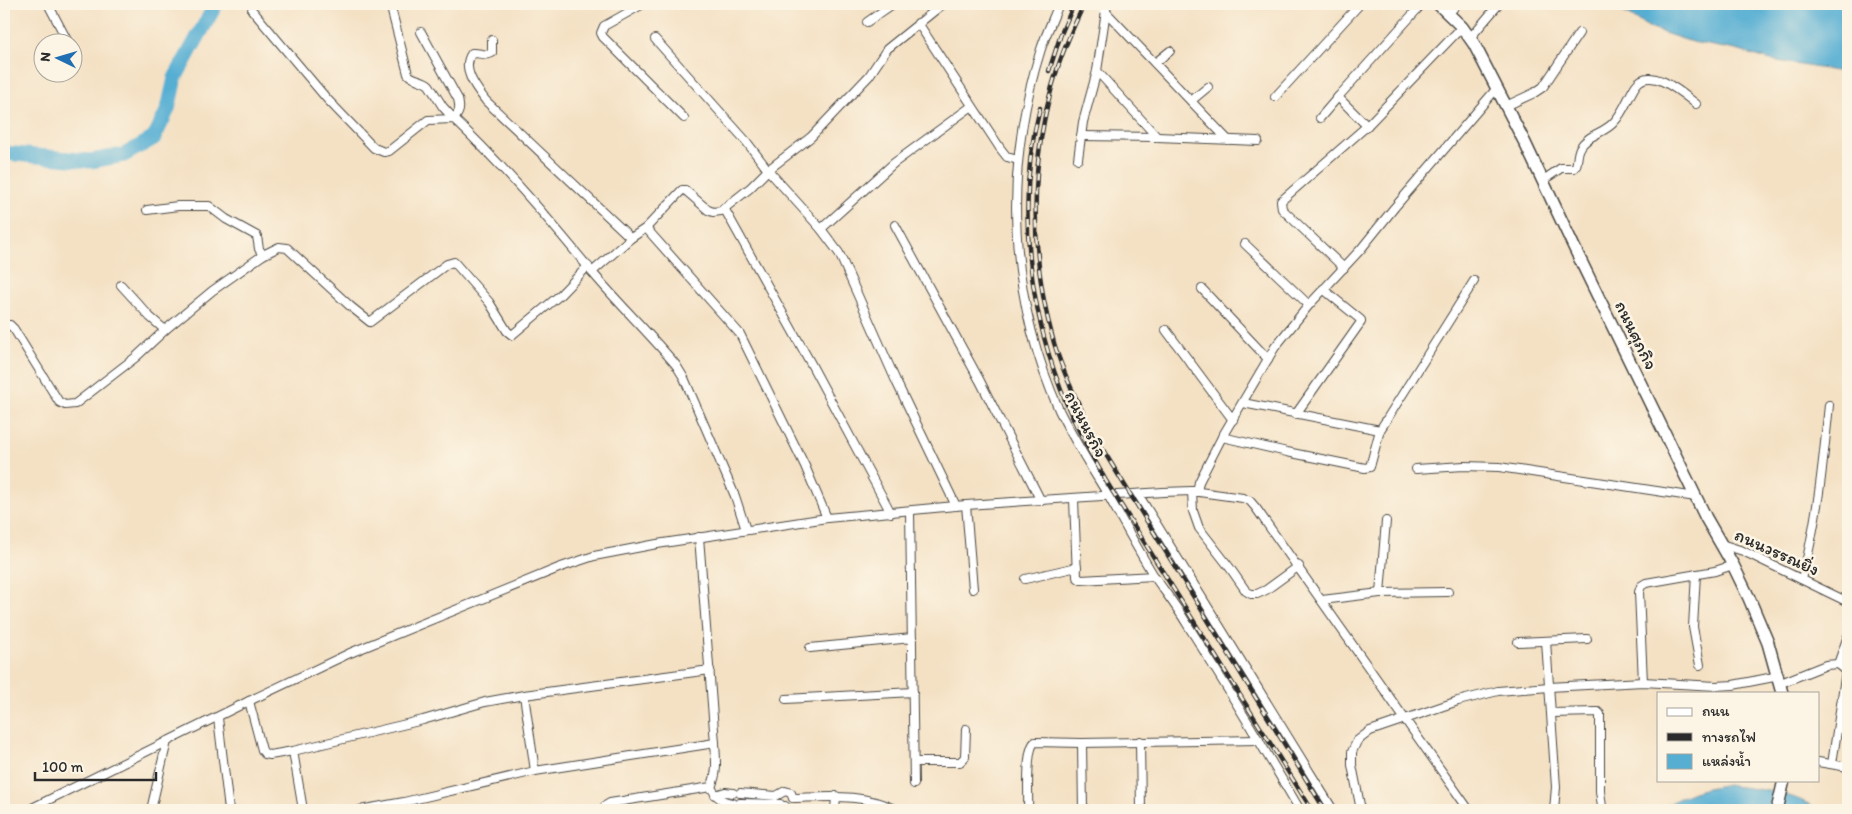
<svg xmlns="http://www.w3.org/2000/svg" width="1852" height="814" font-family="Itim,'Playpen Sans Thai',sans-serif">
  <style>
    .water { fill: #56afd3; stroke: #406d7f }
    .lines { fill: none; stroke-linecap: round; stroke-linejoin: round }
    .river { stroke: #56afd3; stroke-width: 15 }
    .minor-casing { stroke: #494642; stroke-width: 10 }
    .secondary-casing { stroke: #494642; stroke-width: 14 }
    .minor { stroke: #fff; stroke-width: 8 }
    .secondary { stroke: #fff; stroke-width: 11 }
    .rail-casing { stroke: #2b2b2b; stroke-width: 4.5 }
    .rail { stroke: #fcf5e5; stroke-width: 2.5; stroke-dasharray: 8; stroke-linecap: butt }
    .labels { text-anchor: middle; stroke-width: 5; stroke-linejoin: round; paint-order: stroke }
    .street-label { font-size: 18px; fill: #2b2b2b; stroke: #fcf5e5 }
  </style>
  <rect width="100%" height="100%" fill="#fcf5e5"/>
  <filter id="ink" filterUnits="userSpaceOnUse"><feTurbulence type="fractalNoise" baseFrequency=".02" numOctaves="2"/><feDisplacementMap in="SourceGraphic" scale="10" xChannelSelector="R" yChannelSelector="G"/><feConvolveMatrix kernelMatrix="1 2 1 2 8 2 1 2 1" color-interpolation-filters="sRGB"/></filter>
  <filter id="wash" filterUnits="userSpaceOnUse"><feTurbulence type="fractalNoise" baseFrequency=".0096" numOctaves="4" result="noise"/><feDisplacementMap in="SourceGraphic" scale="20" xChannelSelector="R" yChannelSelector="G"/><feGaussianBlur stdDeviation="1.12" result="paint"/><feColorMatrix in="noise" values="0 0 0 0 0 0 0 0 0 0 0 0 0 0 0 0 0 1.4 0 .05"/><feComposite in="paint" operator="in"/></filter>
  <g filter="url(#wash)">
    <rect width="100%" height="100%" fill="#f4e1c4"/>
    <g class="water">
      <path d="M1610,4H1848V73L1771,60L1736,50L1692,42L1652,29Z"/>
      <path d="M1727,785C1760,790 1790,791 1819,810H1660C1681,795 1702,787 1727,785Z"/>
    </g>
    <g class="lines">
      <path class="river" d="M4,153L91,161L124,155L154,138L168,109L175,78L216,4"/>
    </g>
  </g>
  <g filter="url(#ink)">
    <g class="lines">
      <defs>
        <g id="minor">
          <path d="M48,4L68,42"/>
          <path d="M390,4L408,74C414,81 422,79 429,85L443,107L454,119C460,112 460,108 458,99L421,32"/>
          <path d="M643,4L604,26L601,33L603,37L684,118"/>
          <path d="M1059,4C1053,19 1046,34 1041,49C1003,169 1008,295 1059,410C1073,439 1091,467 1108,495C1123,522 1138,550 1154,576C1165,592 1177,607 1187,624C1226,685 1263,747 1300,810"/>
          <path d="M252,10L327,99L374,148L384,152L389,151L428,120L454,119C504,166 549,219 592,272C619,304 649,333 676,365L684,378L735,496L746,530"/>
          <path d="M1105,11L1228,140"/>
          <path d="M1449,13L1457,4"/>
          <path d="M867,22L893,4"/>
          <path d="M918,23L1000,148L1007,157L1018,160"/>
          <path d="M1470,38L1499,4"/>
          <path d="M655,39L746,141L768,170L821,229L839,253L896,381L956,506"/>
          <path d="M492,40V53C485,57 479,52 472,53C460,69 477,89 486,101L631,238"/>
          <path d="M72,52L74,60L72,62"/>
          <path d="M1155,63L1170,51"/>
          <path d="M1097,71L1157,137"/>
          <path d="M1275,97L1360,4"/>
          <path d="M1338,97L1422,4"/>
          <path d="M1191,101L1208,87"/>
          <path d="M1506,106L1534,93L1543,87L1579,33"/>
          <path d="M1320,118L1338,97L1367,126"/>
          <path d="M1081,136L1157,137L1258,141"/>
          <path d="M1078,159L1083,122L1097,71L1107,4"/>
          <path d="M1542,181L1561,168H1574L1576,166C1578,160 1577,154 1580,148C1588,134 1605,133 1614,122C1624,112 1628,97 1636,85C1650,65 1682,93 1696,104"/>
          <path d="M724,208L810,362L891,513"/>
          <path d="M147,210L178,206H209L226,219L257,236L259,249L263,255L279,247L287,248L350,306L370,322L447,264L454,262L489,302L507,331L512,335L560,295L588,266"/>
          <path d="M895,225L980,381L1041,501"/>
          <path d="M646,228L740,334L805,466L827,518"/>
          <path d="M821,229L894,163L972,106"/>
          <path d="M1245,244L1309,305"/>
          <path d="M1344,268L1282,209L1281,201L1367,126L1462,27"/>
          <path d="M592,272L631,238L646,228L682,190H685L708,210L713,212L721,211L750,188L768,170L811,137L869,76L887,49L943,4"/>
          <path d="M121,285L150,317L165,330"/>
          <path d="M1202,289L1268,359"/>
          <path d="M4,325H10L14,329L59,402L65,405L75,404L136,357L165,330L212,291L263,255"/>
          <path d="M1166,330L1233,420"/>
          <path d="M1243,403L1380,430"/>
          <path d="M1296,414L1361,322V320L1323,289"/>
          <path d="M1222,437L1287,452L1365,468L1370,467L1380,430L1474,281"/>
          <path d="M1416,469L1464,466L1499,467L1696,497"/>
          <path d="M1192,491L1193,511L1199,528L1230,568L1246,591L1251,594H1257L1266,590L1299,566"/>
          <path d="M1197,492L1199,482L1222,437L1275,347L1309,305L1361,249L1394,208L1497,88"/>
          <path d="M1138,494L1333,810"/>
          <path d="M1074,499L1077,577L1081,580L1154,576"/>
          <path d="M966,505L973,589"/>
          <path d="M910,511L914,784"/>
          <path d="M1721,544L1743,551L1848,602"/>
          <path d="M1696,574L1693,627L1700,665"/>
          <path d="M1025,579L1077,567"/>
          <path d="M1802,579C1817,523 1823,464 1829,405"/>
          <path d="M1380,593L1386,521"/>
          <path d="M1322,600L1380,593L1448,592"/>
          <path d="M1546,641L1556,787L1554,810"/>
          <path d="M1518,642L1587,639"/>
          <path d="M810,648L912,638"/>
          <path d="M1838,664L1848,636"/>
          <path d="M1643,682L1639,592L1641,586L1646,583L1715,571L1733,565"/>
          <path d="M1781,683L1826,665L1838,664L1848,672"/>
          <path d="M524,695L535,771"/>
          <path d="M786,699L913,692"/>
          <path d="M249,701L262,750L265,754L270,755L293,751L423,720L485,702L524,695L710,670"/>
          <path d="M1551,713L1598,712L1600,714V791L1602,807"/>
          <path d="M218,718L229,810"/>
          <path d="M1140,741L1141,810"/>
          <path d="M1082,743L1083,810"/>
          <path d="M293,751L303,810"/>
          <path d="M914,762H960L965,757L966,729"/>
          <path d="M1818,762L1848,767"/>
          <path d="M1832,764L1846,671"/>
          <path d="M711,787C716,797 722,802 733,803"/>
          <path d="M740,793L776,796L785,791L791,793L793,798"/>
          <path d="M715,795L725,792L733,793"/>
          <path d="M793,798C828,797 864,793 896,810"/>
          <path d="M740,803L780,804"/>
          <path d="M28,810L249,701L350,653L561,567L594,556L657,544L827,518L966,505L1163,492L1192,491L1243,498L1250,501L1256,508L1469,810"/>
          <path d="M151,810L167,741"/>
          <path d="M360,810L404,802L535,771L715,743"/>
          <path d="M603,810L605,806L610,803L711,787C718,773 716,759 715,743L699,537"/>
          <path d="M785,810V806"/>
          <path d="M835,810L836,796"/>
          <path d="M1028,810C1029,796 1025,750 1035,742L1082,743L1259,740"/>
          <path d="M1361,810L1352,765V752L1357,741L1370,731L1458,701L1498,691L1549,687L1643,682L1716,686L1733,685L1779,676"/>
        </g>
        <g id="secondary">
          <path d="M1438,4L1462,27L1474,44L1525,143L1574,247L1706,518L1733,565L1749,598L1768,643L1782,693"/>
          <path d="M1777,810L1784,780"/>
        </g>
      </defs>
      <use href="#minor" class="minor-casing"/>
      <use href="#secondary" class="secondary-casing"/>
      <use href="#minor" class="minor"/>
      <use href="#secondary" class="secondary"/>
      <defs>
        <g id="rail">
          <path d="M1084,4C1074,26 1064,47 1057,70C1029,158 1029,255 1054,343C1064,376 1080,407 1095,437L1325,810"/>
          <path d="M1049,71L1061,34L1074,4"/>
          <path d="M1040,108C1015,203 1029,317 1068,407C1079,433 1093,457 1106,481L1312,810"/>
        </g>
      </defs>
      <use href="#rail" class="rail-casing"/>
      <use href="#rail" class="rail"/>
    </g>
  </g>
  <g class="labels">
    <g class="street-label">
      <text transform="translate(1636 335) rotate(64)" y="6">ถนนศุภกิจ</text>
      <text transform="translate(1086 424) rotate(63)" y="6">ถนนนรกิจ</text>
      <text transform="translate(1777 552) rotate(24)" y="6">ถนนวรรณยิ่ง</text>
    </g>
  </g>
  <rect width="1852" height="814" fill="none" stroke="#fcf5e5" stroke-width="20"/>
  <rect x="1657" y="692" width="162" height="90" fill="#fcf5e5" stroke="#a8a49b"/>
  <rect x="1667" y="708" width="25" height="8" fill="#ffffff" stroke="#a8a49b"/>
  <text x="1702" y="716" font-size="15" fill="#2b2b2b">ถนน</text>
  <rect x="1667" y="733" width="25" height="8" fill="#2b2b2b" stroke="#a8a49b"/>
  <text x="1702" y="742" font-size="15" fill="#2b2b2b">ทางรถไฟ</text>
  <rect x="1667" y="754" width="25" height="15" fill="#56afd3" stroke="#a8a49b"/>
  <text x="1702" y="766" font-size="15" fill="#2b2b2b">แหล่งน้ำ</text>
  <g transform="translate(58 58) rotate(275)"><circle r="24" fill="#fcf5e5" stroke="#a8a49b"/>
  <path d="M0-4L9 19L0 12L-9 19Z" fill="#1f6fb2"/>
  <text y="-8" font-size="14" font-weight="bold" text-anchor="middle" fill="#2b2b2b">N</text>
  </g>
  <path d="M35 772v8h121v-8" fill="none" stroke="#2b2b2b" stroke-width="2.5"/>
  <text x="42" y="772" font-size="15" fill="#2b2b2b" stroke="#fcf5e5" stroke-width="4" paint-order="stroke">100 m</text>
</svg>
